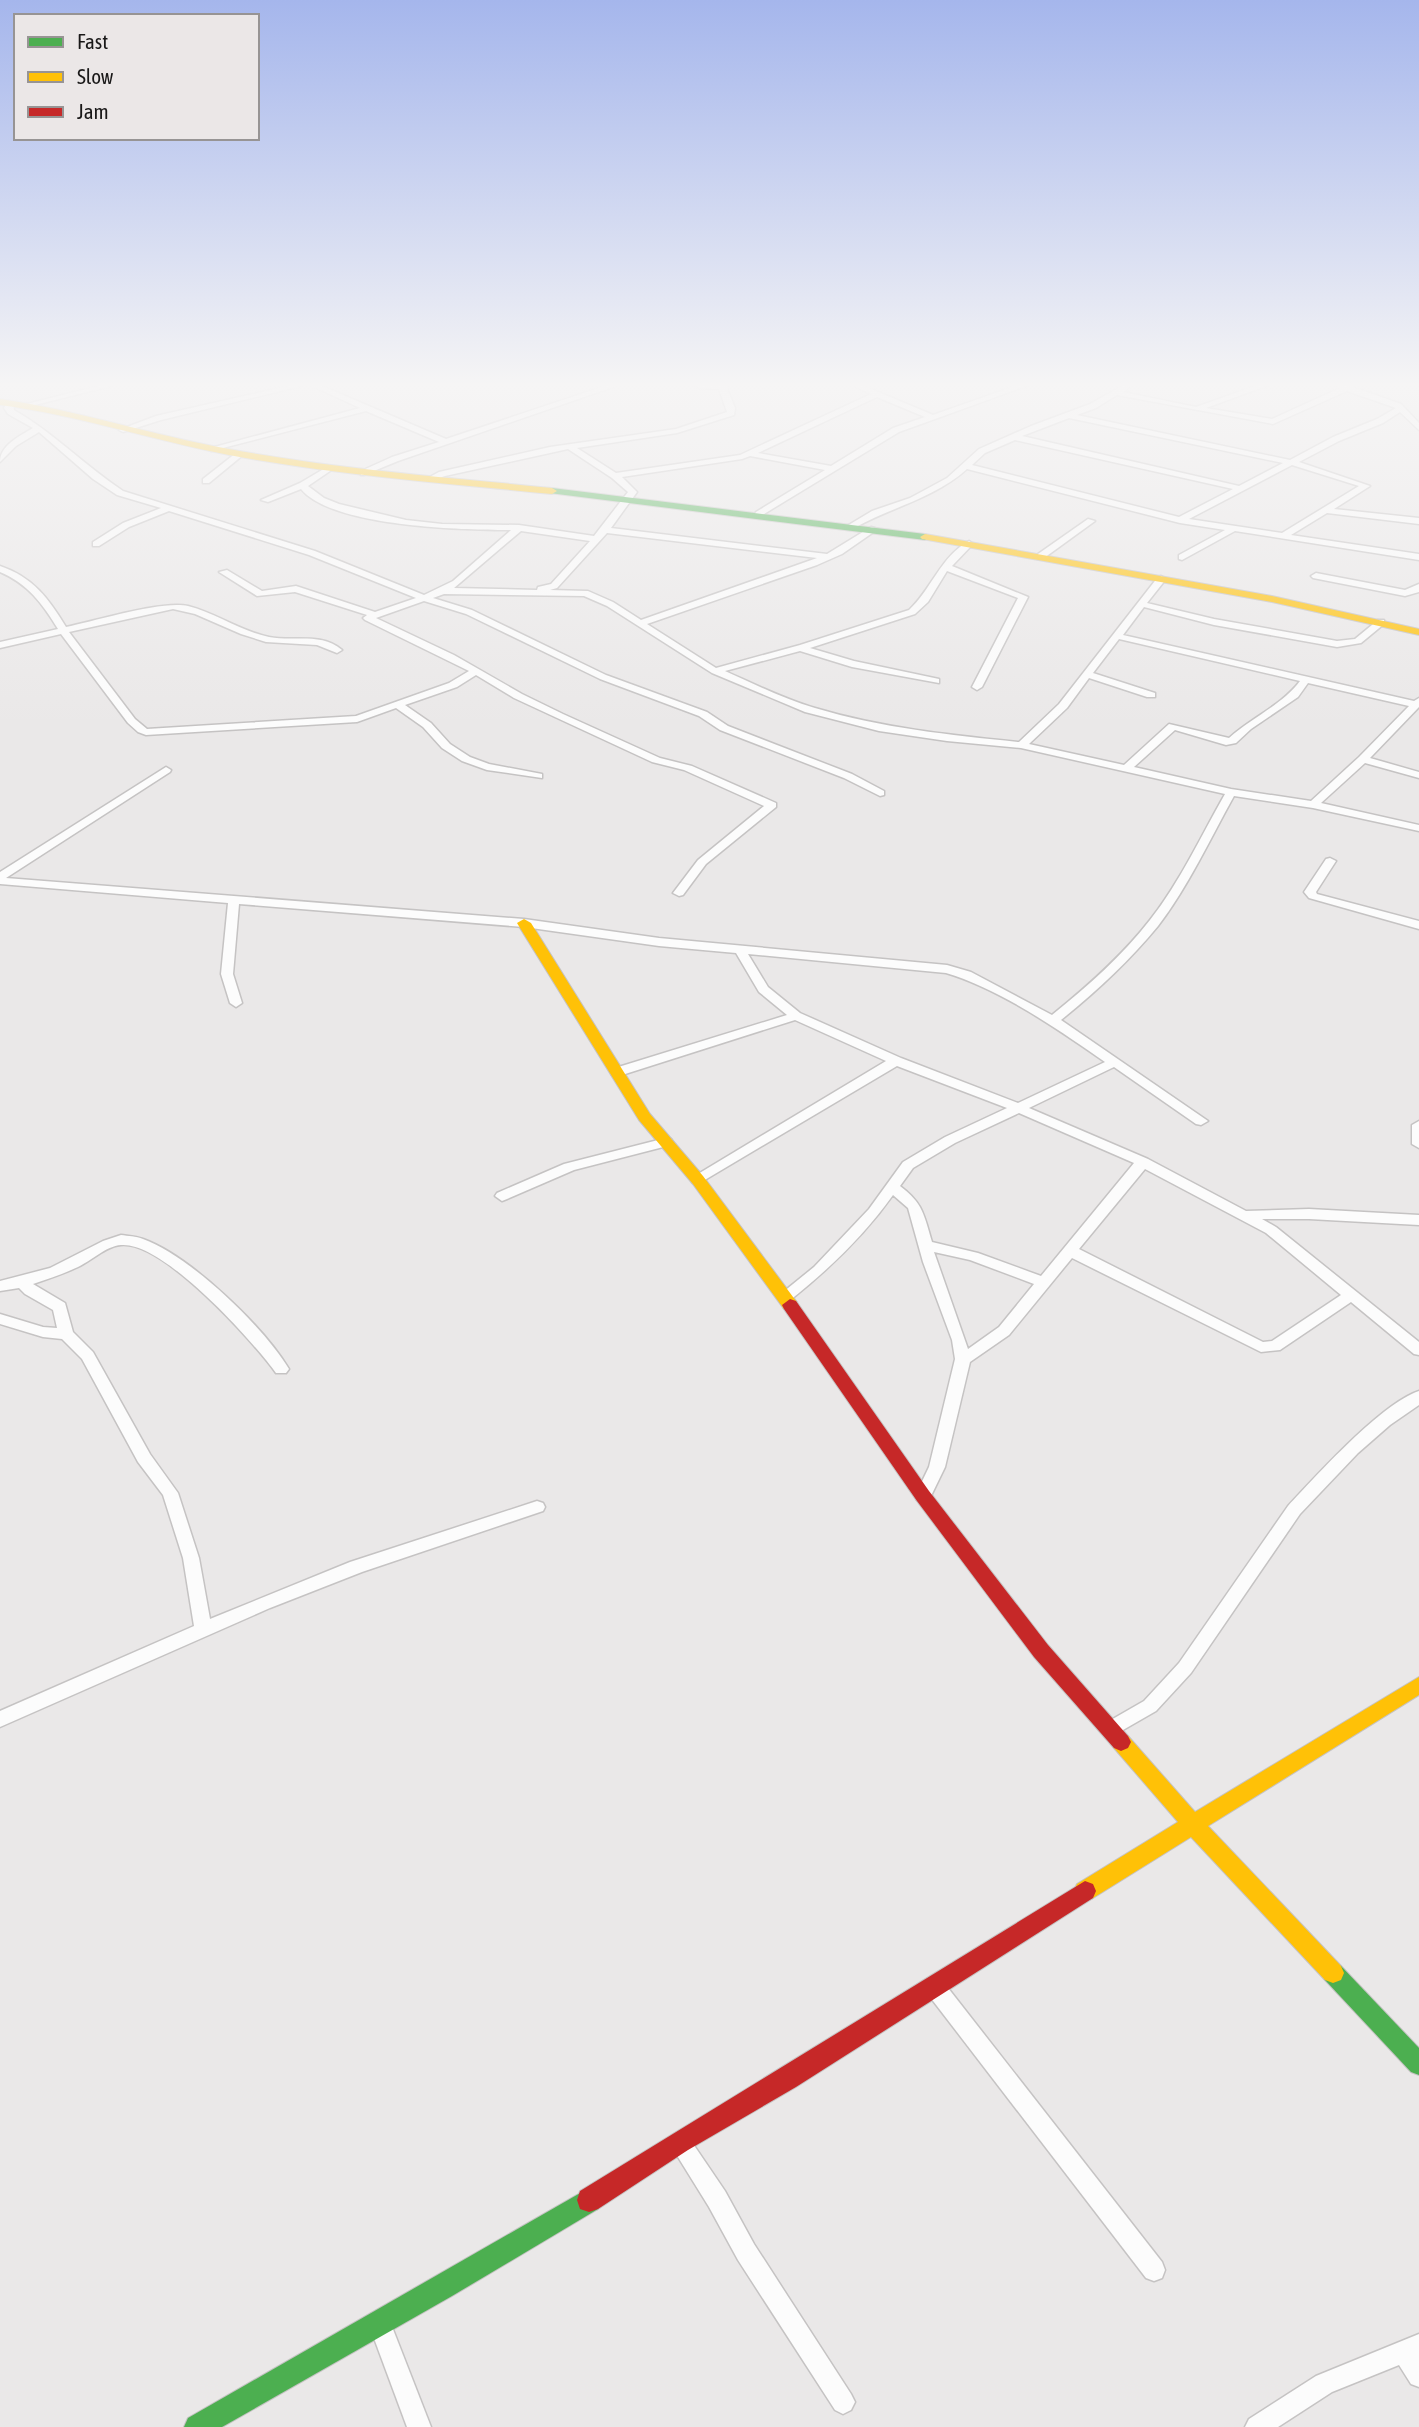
<svg xmlns="http://www.w3.org/2000/svg" width="1419" height="2427" font-family="'Asap Condensed',sans-serif">
  <style>
    .lines { fill: none; stroke-linecap: round; stroke-linejoin: round }
    .street-casing { stroke: #c5c3c3; stroke-width: 3 }
    .fast-casing { stroke: #c5c3c3; stroke-width: 2 }
    .slow-casing { stroke: #c5c3c3; stroke-width: 2 }
    .jam-casing { stroke: #c5c3c3; stroke-width: 2 }
    .street { fill: #fcfcfc; fill-rule: evenodd }
    .fast { fill: #4caf50; fill-rule: evenodd }
    .slow { fill: #ffc107; fill-rule: evenodd }
    .jam { fill: #c62828; fill-rule: evenodd }
  </style>
  <rect width="100%" height="100%" fill="#eae8e8"/>
  <g class="lines">
    <defs>
      <g id="street">
        <path d="M98,386H111L27,407L23,405Z"/>
        <path d="M288,386H301L161,420L123,432L119,430L156,416Z"/>
        <path d="M312,386H322L446,439L605,386H616L398,461L364,475H361V471L392,457L439,442L366,411L211,451L207,449L360,408Z"/>
        <path d="M695,386H726L735,408L734,415L677,433L577,448L616,473L740,455L871,394L854,386H864L933,415L1015,386H1026L899,432L759,517L755,514L756,512L825,470L750,456L742,459L622,477L637,492L611,528L827,554L871,527L878,529L842,554L817,565L647,624L716,668L800,645L909,610C931,590 941,556 969,541L973,544L952,566L1028,597L982,687L977,690L972,687L1018,598L947,571L928,602L915,614L810,648L854,661L939,679V683L852,667L800,651L725,671C754,684 784,699 815,708C882,728 950,735 1019,742L1059,704L1158,577L1161,576L1166,579L1147,603L1214,619L1337,641L1355,639L1378,620H1384V624L1361,643L1337,647L1214,625L1144,607L1123,635L1414,701L1419,698V707L1370,758L1419,772V778L1365,763L1321,803L1419,825V831L1313,808L1234,796C1210,839 1188,887 1158,926C1129,961 1096,992 1061,1020L1208,1121L1201,1125L1196,1124L1114,1067L1029,1108L1148,1159L1246,1211L1309,1209L1419,1215V1225L1309,1219H1262L1276,1227L1419,1342V1355L1414,1354L1351,1302L1280,1350L1261,1352L1072,1258L1009,1335L970,1362L945,1467L929,1500L923,1502L917,1500L915,1496L929,1467L955,1359L952,1340L923,1262L908,1208L893,1195C864,1236 828,1270 789,1301L784,1302L777,1297L814,1267L869,1209L903,1162L945,1137L1007,1108L897,1066L698,1184L693,1183L691,1180L693,1177L886,1061L795,1020L622,1075H612L611,1072L612,1069L787,1015L759,992L736,953L659,946L524,927L239,904L233,974L242,1003L236,1007L230,1003L221,974L228,903L0,884V872L166,767L171,770L170,772L6,878L524,919L659,938L947,965L971,972L1052,1015C1088,986 1122,956 1150,920C1180,882 1201,836 1225,794L1021,748L947,741L879,731L805,712L712,673L607,606L584,596L444,594L433,598L472,610L606,675L707,712L728,726L852,774L884,791V795L880,796L844,778L720,730L699,716L600,679L466,614L424,601L376,618L454,655L522,694L563,714L660,758L692,766L776,803V807L706,864L683,895L679,896L673,893L698,860L764,806L684,770L652,762L514,698L476,675L457,687L405,705L431,723L450,744L470,757L489,764L542,774V778L487,770L462,761L442,748L423,727L396,708L357,722L146,735L138,732L128,723L61,634L0,648V642L58,629C42,603 28,584 0,572V566C33,577 49,599 66,627C95,621 163,600 188,606C216,613 240,631 269,637C294,642 321,632 342,650L337,653L317,645L266,642L241,634L195,614L173,609L69,632L135,719L147,729L356,716L449,683L469,671L365,620L363,618L367,615L295,592L257,596L219,572L227,570L262,591L296,586L375,612L416,598L309,555L169,511L129,527L99,546H93V542L123,523L161,508L117,495L93,479L39,432L16,446L0,462C0,445 20,436 33,428L8,414L4,408L7,402H13L14,410C54,433 85,466 123,491L315,551L424,595L453,581L511,530C464,530 332,527 301,489L268,502L261,500L300,483L327,467L331,469L330,471L308,486L324,498L339,504L406,520L442,524L519,525L594,536L628,492L612,478L568,449L445,476L430,481L426,479L439,472L550,447L676,429L727,412L719,389L699,388ZM877,397L925,417L893,428L831,466L758,453ZM521,531L590,541L551,584L538,587L537,590L454,588ZM607,533L817,558L641,620L613,602L588,591L550,590L557,588ZM1119,639L1300,681C1282,705 1251,718 1229,738L1169,724L1124,765L1029,744L1067,708L1089,678L1147,697H1155V693L1093,673ZM1308,683L1409,706L1359,757L1311,801L1231,789L1134,767L1175,730L1226,745L1236,743L1251,729L1298,697ZM748,954L946,973C1000,989 1059,1030 1105,1062L1018,1103L901,1058L800,1013L768,987ZM1019,1113L1134,1163L1041,1276L978,1253L932,1242C924,1215 923,1203 900,1186L913,1168L955,1143ZM1145,1169L1266,1233L1341,1295L1272,1341L1263,1342L1079,1249ZM934,1252L970,1260L1034,1284L999,1327L968,1349Z"/>
        <path d="M1122,386H1131L1123,392L1196,407L1255,386H1266L1206,408L1272,419L1340,388L1337,386H1350L1401,404L1419,423V430L1400,412L1383,423L1339,441L1299,462L1370,486L1334,509L1419,518V524L1327,513L1291,535L1419,554V560L1235,531L1182,560L1179,559V555L1225,530L1180,523L967,469C935,498 892,507 854,528L847,526L872,511L910,498L947,478L979,449L1031,426L1090,404ZM1347,391L1396,408L1377,419L1333,437L1290,460L1077,415L1096,408L1117,395L1273,424ZM1069,418L1283,463L1239,486L1022,436ZM1015,440L1233,489L1179,517L972,465L985,453ZM1292,465L1359,486L1282,533L1189,519Z"/>
        <path d="M236,453L243,455L209,483H203V479Z"/>
        <path d="M1088,519L1095,521L1044,558H1038V554Z"/>
        <path d="M1316,573L1405,590L1419,584V592L1405,596L1313,578L1311,576Z"/>
        <path d="M1330,858L1336,861L1316,892L1317,894L1419,921V929L1309,898L1304,892L1326,859Z"/>
        <path d="M1419,1121V1148L1412,1144V1125Z"/>
        <path d="M666,1138L671,1139L673,1142L671,1145L574,1170L507,1199L502,1201L495,1196L497,1193L564,1164Z"/>
        <path d="M121,1235C128,1236 136,1236 143,1239C190,1256 263,1326 289,1369L286,1373H276C252,1340 163,1241 121,1245C106,1246 91,1261 78,1267C63,1274 48,1279 33,1284L65,1303L73,1332L93,1352L150,1454L178,1493L199,1558L210,1619L350,1562L537,1501L543,1503L545,1507L543,1511L362,1572L270,1608L0,1727V1711L194,1626L183,1558L163,1495L138,1462L82,1359L62,1339L43,1337L0,1324V1314L43,1327L57,1328L53,1310L25,1294L19,1288L0,1291V1281L50,1268L103,1241Z"/>
        <path d="M1419,1391V1405L1390,1425L1358,1453L1300,1514L1191,1673L1156,1711L1116,1734L1110,1737L1104,1734L1101,1729L1104,1724L1144,1701L1179,1663L1288,1506C1316,1476 1382,1403 1419,1391Z"/>
        <path d="M934,1977L941,1979L1162,2262L1165,2270L1162,2278L1154,2281L1146,2278L927,1993L924,1986L927,1979Z"/>
        <path d="M680,2131L687,2135L725,2191L754,2244L851,2394L855,2402L851,2410L843,2414L835,2410L738,2260L709,2207L673,2149L669,2142L673,2135Z"/>
        <path d="M379,2311L387,2314L431,2427H407L368,2322L371,2314Z"/>
        <path d="M1419,2334V2387L1411,2384L1399,2365L1332,2392L1278,2427H1245L1249,2419L1316,2376Z"/>
      </g>
      <g id="fast">
        <path d="M552,488L925,534L930,537L925,540L549,493V489Z"/>
        <path d="M1333,1963L1341,1966L1419,2048V2075L1411,2072L1325,1980L1322,1973L1325,1966Z"/>
        <path d="M589,2188L598,2191L601,2200L598,2209L452,2296L222,2427H184L188,2418Z"/>
      </g>
      <g id="slow">
        <path d="M0,399C77,410 152,435 229,449C336,469 444,477 552,488L557,491L552,494C444,483 336,475 229,455C152,440 77,415 0,405Z"/>
        <path d="M925,534L1272,596L1419,629V635L1272,602L922,539L920,537Z"/>
        <path d="M524,919L531,923L650,1114L703,1176L796,1301L798,1305L796,1309H784L693,1184L639,1120L517,923Z"/>
        <path d="M1419,1677V1695L1208,1826L1341,1966L1344,1973L1341,1980L1333,1983L1325,1980L1191,1837L1093,1898L1085,1901L1077,1898L1074,1891L1077,1884L1178,1822L1114,1748L1111,1742L1114,1736L1121,1733L1128,1736L1195,1812Z"/>
      </g>
      <g id="jam">
        <path d="M790,1299L796,1301L929,1491L1048,1645L1128,1736L1131,1742L1128,1748L1121,1751L1114,1748L1034,1657L917,1501L784,1309L782,1305Z"/>
        <path d="M1085,1881L1093,1884L1096,1891L1093,1898L796,2087L688,2150L598,2209L589,2212L580,2209L577,2200L580,2191Z"/>
      </g>
    </defs>
    <use href="#street" class="street-casing"/>
    <use href="#fast" class="fast-casing"/>
    <use href="#slow" class="slow-casing"/>
    <use href="#jam" class="jam-casing"/>
    <use href="#street" class="street"/>
    <use href="#fast" class="fast"/>
    <use href="#slow" class="slow"/>
    <use href="#jam" class="jam"/>
  </g>
  <linearGradient id="sky" x2="0" y2="1"><stop stop-color="#a5b6ec"/><stop offset="0.53" stop-color="#f6f5f5"/><stop offset="1" stop-color="#f6f5f5" stop-opacity="0"/></linearGradient>
  <rect width="1419" height="726" fill="url(#sky)"/>
  <rect x="14" y="14" width="245" height="126" fill="#ebe7e7" stroke="#979494" stroke-width="2"/>
  <rect x="28" y="37" width="35" height="10" fill="#4caf50" stroke="#979494" stroke-width="2"/>
  <text x="77" y="49" font-size="21" fill="#191818">Fast</text>
  <rect x="28" y="72" width="35" height="10" fill="#ffc107" stroke="#979494" stroke-width="2"/>
  <text x="77" y="84" font-size="21" fill="#191818">Slow</text>
  <rect x="28" y="107" width="35" height="10" fill="#c62828" stroke="#979494" stroke-width="2"/>
  <text x="77" y="119" font-size="21" fill="#191818">Jam</text>
</svg>
